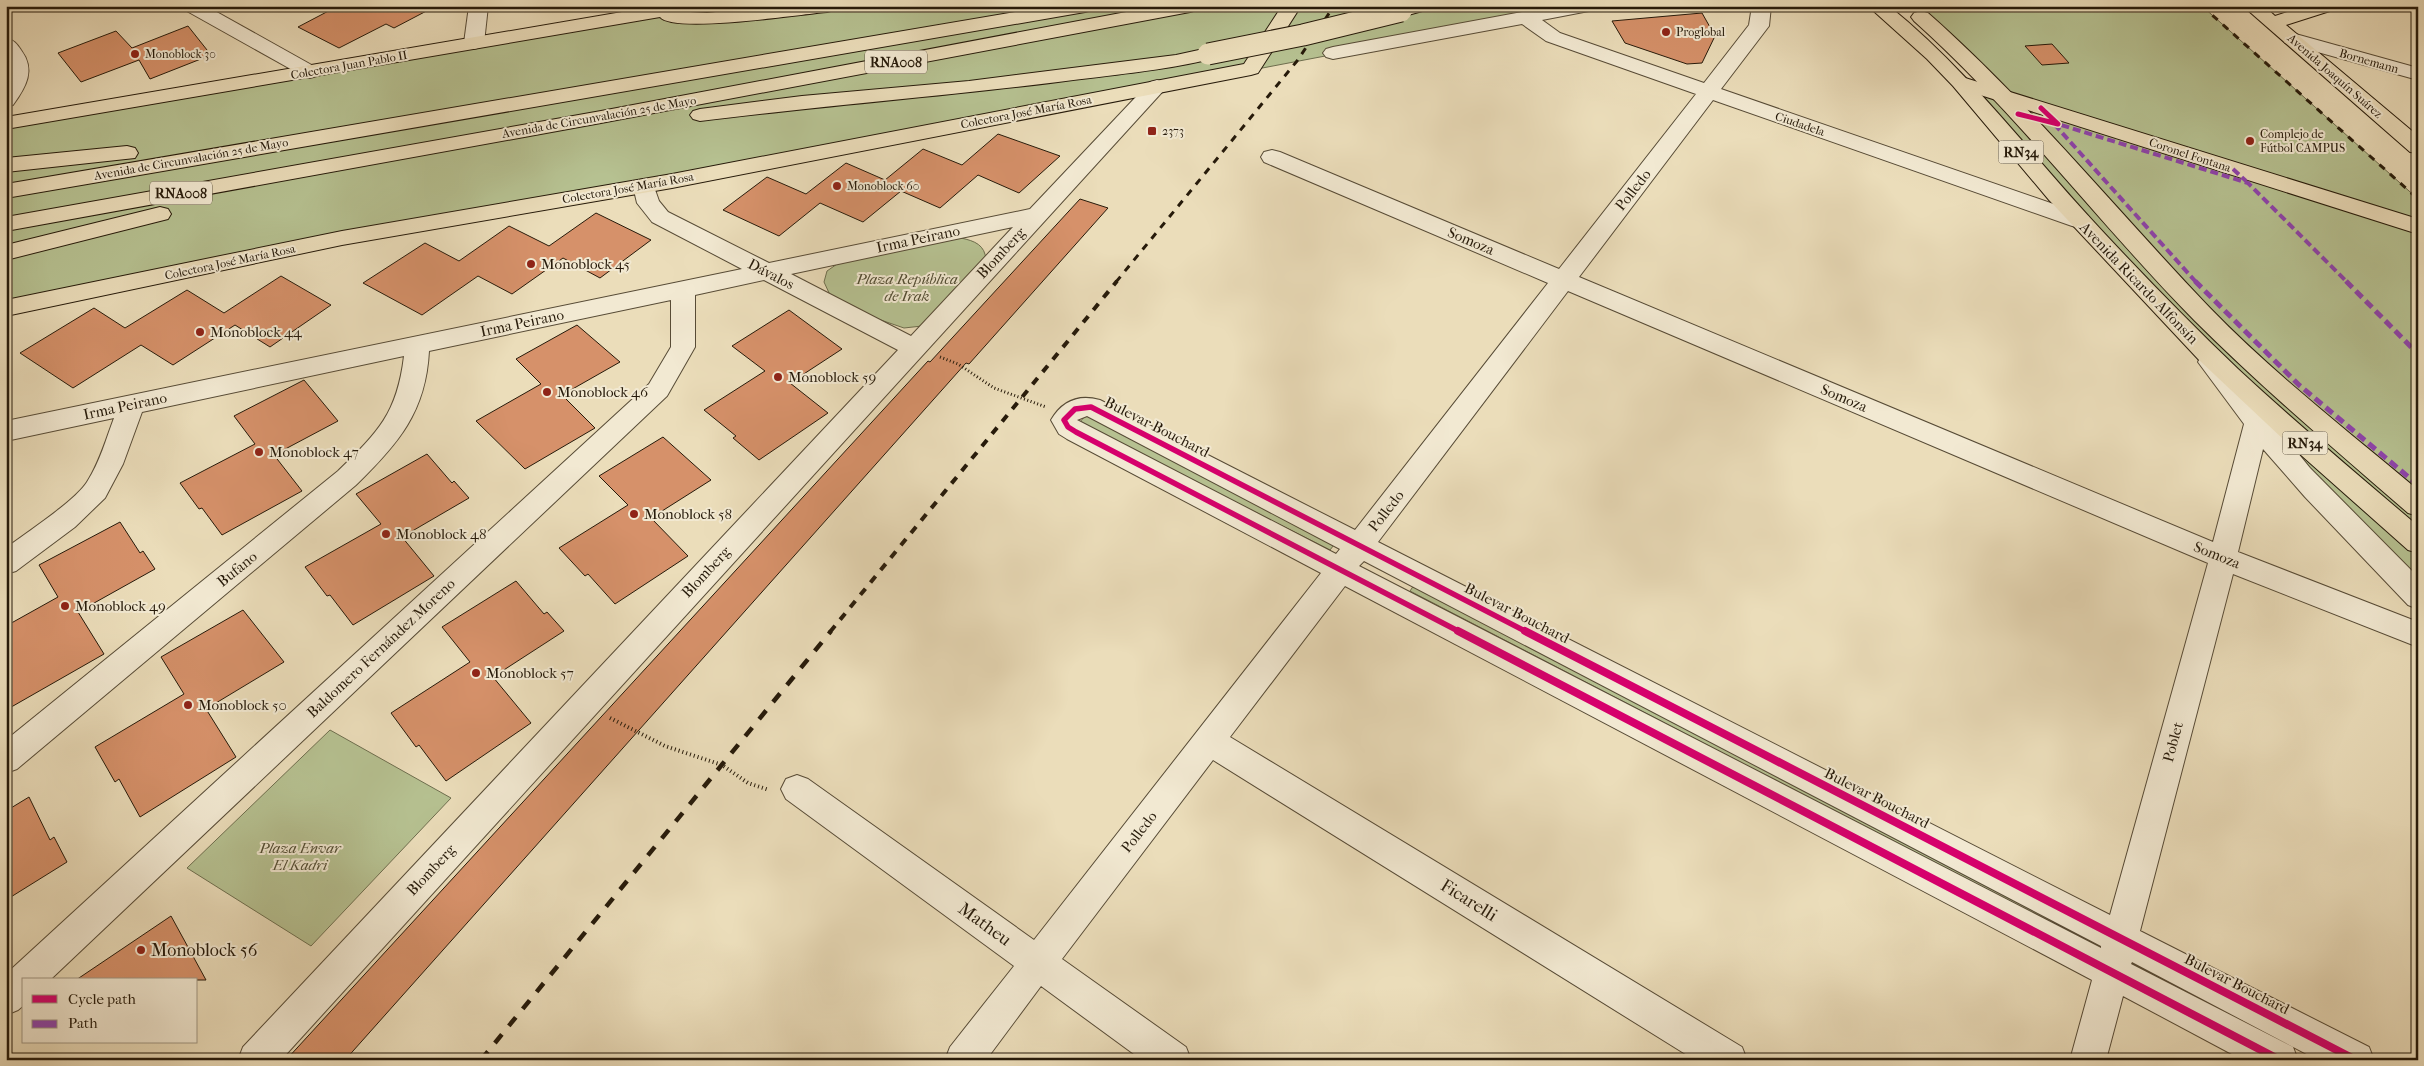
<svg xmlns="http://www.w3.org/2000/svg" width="2424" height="1066" font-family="'IM FELL French Canon',serif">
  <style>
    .green { fill: #b6c191; stroke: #6e6e4e }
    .building { fill: #d6916a; stroke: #261a0a }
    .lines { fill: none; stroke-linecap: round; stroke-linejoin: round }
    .minor-casing { stroke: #574b36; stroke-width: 2 }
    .major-casing { stroke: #261a0a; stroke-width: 2 }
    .highway-casing { stroke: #261a0a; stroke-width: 2 }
    .path-far1 { stroke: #261a0a; stroke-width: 3; stroke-dasharray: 1 2.5; stroke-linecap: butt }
    .path { stroke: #261a0a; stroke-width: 4; stroke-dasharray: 1 3; stroke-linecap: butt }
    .minor { fill: #f2e9d2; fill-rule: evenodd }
    .major { fill: #ebddba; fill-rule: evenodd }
    .highway { fill: #ebddba; fill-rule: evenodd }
    .rail-far2 { stroke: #261a0a; stroke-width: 3; stroke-dasharray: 7 7; stroke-linecap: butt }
    .rail-far1 { stroke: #261a0a; stroke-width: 4; stroke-dasharray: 8 8; stroke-linecap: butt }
    .rail { stroke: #261a0a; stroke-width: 4.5; stroke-dasharray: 11 11; stroke-linecap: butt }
    .highway-bridge-casing { stroke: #261a0a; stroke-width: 23; stroke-linecap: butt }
    .highway-bridge { stroke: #ebddba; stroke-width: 21 }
    .quiet-far1 { stroke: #8e44ad; stroke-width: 4; stroke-dasharray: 8 4; stroke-linecap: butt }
    .quiet { stroke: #8e44ad; stroke-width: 5; stroke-dasharray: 9 5; stroke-linecap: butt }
    .cycleway-far2-casing { stroke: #f2e9d2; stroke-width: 8 }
    .cycleway-far1-casing { stroke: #f2e9d2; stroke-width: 9 }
    .cycleway-casing { stroke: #f2e9d2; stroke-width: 11 }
    .cycleway-far2 { stroke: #d6006c; stroke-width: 5 }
    .cycleway-far1 { stroke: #d6006c; stroke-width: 5.5 }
    .cycleway { stroke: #d6006c; stroke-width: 8 }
    .poi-dot { fill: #8f2418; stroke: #f2e9d2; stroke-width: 2 }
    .labels { text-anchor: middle; stroke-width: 4; stroke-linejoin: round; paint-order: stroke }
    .far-poi-label { font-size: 12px; fill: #261a0a; stroke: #f2e9d2; text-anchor: start }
    .far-street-label { font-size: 12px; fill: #261a0a; stroke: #f2e9d2 }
    .shield { fill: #f2e9d2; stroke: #635846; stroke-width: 1 }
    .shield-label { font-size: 14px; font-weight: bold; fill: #261a0a }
    .street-label { font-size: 15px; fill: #261a0a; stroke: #f2e9d2 }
    .poi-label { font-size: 15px; fill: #261a0a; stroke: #f2e9d2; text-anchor: start }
    .park-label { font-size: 15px; font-style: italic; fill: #514c32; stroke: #f2e9d2 }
    .near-street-label { font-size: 18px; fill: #261a0a; stroke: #f2e9d2 }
    .near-poi-label { font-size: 18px; fill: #261a0a; stroke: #f2e9d2; text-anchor: start }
  </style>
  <rect width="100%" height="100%" fill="#ebddba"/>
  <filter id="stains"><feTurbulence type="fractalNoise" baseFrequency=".004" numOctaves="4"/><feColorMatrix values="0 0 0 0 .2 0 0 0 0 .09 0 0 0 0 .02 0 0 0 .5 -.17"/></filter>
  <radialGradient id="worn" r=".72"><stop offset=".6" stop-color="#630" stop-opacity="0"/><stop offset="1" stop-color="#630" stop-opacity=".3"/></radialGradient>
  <g class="green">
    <path d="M692,6H1587L6,308V123Z"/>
    <path d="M1906,6H2202L2418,199V597L1962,83L2000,95L1924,20Z"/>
    <path d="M961,238C975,241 985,245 986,260L922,326L904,328L872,317L830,295L824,282L827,271L840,262L947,239Z"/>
    <path d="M1087,414L1337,541L1330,550L1079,423Z"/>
    <path d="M1416,582L2057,913L2054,925L1410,591Z"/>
    <path d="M330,730L451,798L311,946L187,868Z"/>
  </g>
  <g class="building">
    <path d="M338,6H436L394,28L386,24L339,48L298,27Z"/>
    <path d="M1702,13L1715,36L1702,63L1687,64L1625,43L1612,21Z"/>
    <path d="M188,26L211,55L150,79L139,60L81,82L58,53L116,31L132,48Z"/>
    <path d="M2052,44L2069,63L2042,65L2025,46Z"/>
    <path d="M998,134L1060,156L1019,193L978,175L940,208L901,191L863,222L820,203L779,236L723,210L767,177L806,194L846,163L885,180L923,149L962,165Z"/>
    <path d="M1080,199L1108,208L969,364L966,363L345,1060H286L928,361L930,362Z"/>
    <path d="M596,213L651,240L600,278L563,258L512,294L478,276L422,315L363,283L425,243L459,261L509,226L549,246Z"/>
    <path d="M281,276L331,305L270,347L235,325L173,365L141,345L73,388L20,353L94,308L125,328L187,290L224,313Z"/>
    <path d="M789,310L842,349L790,383L828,413L759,460L733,438L736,436L704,410L765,371L732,346Z"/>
    <path d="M577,325L620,362L562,395L595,428L525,469L476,421L541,384L516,359Z"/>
    <path d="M304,380L338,421L274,455L302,491L222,535L202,508L199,509L180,483L255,444L234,416Z"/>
    <path d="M663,437L711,480L651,518L688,556L615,604L588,574L585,576L559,548L628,505L599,476Z"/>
    <path d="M427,454L452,483L454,481L469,498L402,537L434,576L353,625L330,595L327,596L305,567L381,524L356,494Z"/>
    <path d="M120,522L140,553L143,551L155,569L78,612L104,654L6,710V626L58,597L39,565Z"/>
    <path d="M516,581L544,614L547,612L564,631L493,677L531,723L446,781L419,745L416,747L391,713L470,662L442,627Z"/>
    <path d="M243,610L284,662L206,709L236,757L140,817L119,779L115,782L95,747L184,694L161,657Z"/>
    <path d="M29,797L50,840L54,837L67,862L6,900V811Z"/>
    <path d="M171,916L206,980H76Z"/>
  </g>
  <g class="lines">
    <defs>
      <g id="minor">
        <path d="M183,6H206L317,68L320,72L317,76L310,78L303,76L185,10Z"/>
        <path d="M469,6H488L484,43L481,47L474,49L467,47L464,43Z"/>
        <path d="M1555,6H1596L1594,10L1542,20L1560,33L1704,83L1749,25L1752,6H1771L1769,26L1721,89L2088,216L2091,221L2088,226L2080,228L2072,226L1713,100L1579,277L2213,542L2244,424L2198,362L2201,356L2210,353L2219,356L2310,468L2418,577V609L2408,605L2305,497L2263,449L2238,552L2418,622V647L2233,574L2140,931L2369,1047L2374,1060H2318L2132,962L2131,964L2293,1047L2298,1060H2243L2123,996L2106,1060H2070L2092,980L1345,586L1230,737L1742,1047L1747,1060H1695L1213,760L1062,959L1186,1047L1191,1060H1142L1041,986L986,1060H945L950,1047L1014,966L786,799L781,789L786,779L797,775L808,779L1034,940L1321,573L1067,439L1059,434L1051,420C1062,401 1079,394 1100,400L1355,530L1548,283L1264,162L1261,157L1264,152L1272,150L1280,152L1559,269L1696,94L1546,41L1522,24L1333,59L1326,57L1323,53L1326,49L1333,47ZM1568,291L2208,563L2110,915L1378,542ZM1087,416L1340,549L1336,554L1077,420ZM1364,561L2101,946V948L1359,566Z"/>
        <path d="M2292,33L2418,68V80L2285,43L2282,39L2285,35Z"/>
        <path d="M6,38C14,40 17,44 21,50C36,70 26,87 13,105L6,107V80L10,67L6,58Z"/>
        <path d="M1157,80L1164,82L1167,86L1164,90L281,1060H238L243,1047L898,350L764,280L695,295V347L667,396L50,980H24V1005L18,1010L6,1015V974L649,384L671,347V300L429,351C426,412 398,444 356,485L17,769L6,773V740L338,471C378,432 397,414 404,356L142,412L123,464L105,498L75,527L16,571L6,574V548C26,533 75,501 87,482C100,462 106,439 114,418L6,441V421L742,269L652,222L637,203L633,186L636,181L644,179L652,181L659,201L668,212L769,263L1030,209L1150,82ZM1013,227L911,336L791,274Z"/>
      </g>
      <g id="major">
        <path d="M657,6H701L699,10L690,12L707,13L772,6H836L834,10L827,12C802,14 673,34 660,17L6,129V117Z"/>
        <path d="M1282,6H1301L1258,73L1251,75L672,188L342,245L6,316V300L342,231L672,174L1244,64Z"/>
        <path d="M2243,6H2264L2275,16L2306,6H2335L2333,10L2286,25L2418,136V153L2410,152Z"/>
        <path d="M1962,77L2418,219V234L1955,87L1952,83L1955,79Z"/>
      </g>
      <g id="highway">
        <path d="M1050,6H1094L1092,10L1085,12L6,198V184Z"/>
        <path d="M1158,6H1199L1197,10L1190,12L601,123L6,231V217L601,111Z"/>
        <path d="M1397,6H1428L1426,10L1401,17L1394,15L1391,11Z"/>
        <path d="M1868,6H1889C1971,72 2033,158 2105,234C2148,280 2192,325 2238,369C2296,423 2357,474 2418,526V553L2408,550L2283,439L2199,360L2049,200L1953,86L1927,59Z"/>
        <path d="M1921,11L1928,13C2030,103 2116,210 2210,308C2274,374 2348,431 2418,490V516L2408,513C2337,451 2263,389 2195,321C2099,224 2017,113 1914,21L1911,17L1914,13Z"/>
        <path d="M1208,48L1215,50L1218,54L1215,58C1164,71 1110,75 1058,82C939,97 819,106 700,121L693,119L690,115L693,111L700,109L802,96L969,81L1176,55Z"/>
        <path d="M127,146L135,148L138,153L135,158L6,172V158Z"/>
        <path d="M160,207L168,209L171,214L168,219L6,260V245Z"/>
      </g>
    </defs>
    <use href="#minor" class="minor-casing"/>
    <use href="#major" class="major-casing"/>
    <use href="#highway" class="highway-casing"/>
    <path class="path-far1" d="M940,357L958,364L994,388L1046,407"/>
    <path class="path" d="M610,718L665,746L722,765L748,783L769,790"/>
    <use href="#minor" class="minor"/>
    <use href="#major" class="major"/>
    <use href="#highway" class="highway"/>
    <g class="rail-far2">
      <path d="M2202,6L2418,199"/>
      <path d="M1116,282L1297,61L1334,6"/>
    </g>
    <path class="rail-far1" d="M830,632L1117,281"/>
    <path class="rail" d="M481,1060L831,631"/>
    <defs>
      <path id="highway-bridge" d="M1208,54L1303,35L1401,11"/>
    </defs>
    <use href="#highway-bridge" class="highway-bridge-casing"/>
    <use href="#highway-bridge" class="highway-bridge"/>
    <g class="quiet-far1">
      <path d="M2233,169L2246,181"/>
      <path d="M2196,282L2056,126L2058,124L2248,183L2347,282"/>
    </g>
    <g class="quiet">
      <path d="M2195,281L2299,385L2418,485"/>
      <path d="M2346,281L2418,354"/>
    </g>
    <defs>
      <path id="cycleway-far2" d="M2018,114L2058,124L2041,108"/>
      <path id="cycleway-far1" d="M1460,632L1076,432L1068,427L1064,420L1075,409L1091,407L1527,632"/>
      <g id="cycleway">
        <path d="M1458,631L2280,1060"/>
        <path d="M1525,631L2356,1060"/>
      </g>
    </defs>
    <use href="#cycleway-far2" class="cycleway-far2-casing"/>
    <use href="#cycleway-far1" class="cycleway-far1-casing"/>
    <use href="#cycleway" class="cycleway-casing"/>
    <use href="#cycleway-far2" class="cycleway-far2"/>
    <use href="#cycleway-far1" class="cycleway-far1"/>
    <use href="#cycleway" class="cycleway"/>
  </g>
  <g class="poi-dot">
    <circle cx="1666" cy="32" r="5"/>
    <circle cx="135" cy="54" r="5"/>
    <rect x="1147" y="126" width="10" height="10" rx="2.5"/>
    <circle cx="2250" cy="141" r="5"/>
    <circle cx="837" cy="186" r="5"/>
    <circle cx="531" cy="264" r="5"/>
    <circle cx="200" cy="332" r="5"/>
    <circle cx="778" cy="377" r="5"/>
    <circle cx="547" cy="392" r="5"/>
    <circle cx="259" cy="452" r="5"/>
    <circle cx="634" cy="514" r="5"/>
    <circle cx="386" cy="534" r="5"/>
    <circle cx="65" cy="606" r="5"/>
    <circle cx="476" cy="673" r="5"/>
    <circle cx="188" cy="705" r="5"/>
    <circle cx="141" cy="950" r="5"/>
  </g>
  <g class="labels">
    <g class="far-poi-label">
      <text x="1676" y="36">Proglobal</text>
      <text x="145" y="58">Monoblock 30</text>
      <text x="1162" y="135">2373</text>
      <text x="2260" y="138">Complejo de<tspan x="2260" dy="14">Fútbol CAMPUS</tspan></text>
      <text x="847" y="190">Monoblock 60</text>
    </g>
    <g class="far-street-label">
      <text transform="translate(2369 61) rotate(16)" y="4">Bornemann</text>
      <text transform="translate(349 65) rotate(-10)" y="4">Colectora Juan Pablo II</text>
      <text transform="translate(2335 76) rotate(41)" y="4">Avenida Joaquín Suárez</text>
      <text transform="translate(1026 112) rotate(-11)" y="4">Colectora José María Rosa</text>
      <text transform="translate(599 117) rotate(-10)" y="4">Avenida de Circunvalación 25 de Mayo</text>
      <text transform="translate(1800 124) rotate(19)" y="4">Ciudadela</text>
      <text transform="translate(2190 155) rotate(18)" y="4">Coronel Fontana</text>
      <text transform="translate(191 159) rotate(-10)" y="4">Avenida de Circunvalación 25 de Mayo</text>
      <text transform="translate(628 188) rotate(-10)" y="4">Colectora José María Rosa</text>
      <text transform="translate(230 262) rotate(-12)" y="4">Colectora José María Rosa</text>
    </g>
    <g class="shield">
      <rect x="865" y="50.5" width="62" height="23" rx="4"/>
      <rect x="1998.5" y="140.5" width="45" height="23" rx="4"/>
      <rect x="150" y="181.5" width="62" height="23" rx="4"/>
      <rect x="2282.5" y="431.5" width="45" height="23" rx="4"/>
    </g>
    <g class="shield-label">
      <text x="896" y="67">RNA008</text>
      <text x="2021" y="157">RN34</text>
      <text x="181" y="198">RNA008</text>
      <text x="2305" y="448">RN34</text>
    </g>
    <g class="street-label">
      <text transform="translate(1633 190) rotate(-52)" y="5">Polledo</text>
      <text transform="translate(918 239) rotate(-12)" y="5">Irma Peirano</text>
      <text transform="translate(1471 241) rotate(23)" y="5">Somoza</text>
      <text transform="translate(1001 253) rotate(-47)" y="5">Blomberg</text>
      <text transform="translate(771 274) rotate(27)" y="5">Dávalos</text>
      <text transform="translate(2139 283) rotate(46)" y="5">Avenida Ricardo Alfonsín</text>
      <text transform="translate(522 323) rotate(-12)" y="5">Irma Peirano</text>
      <text transform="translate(1844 398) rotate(23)" y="5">Somoza</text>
      <text transform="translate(125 406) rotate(-12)" y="5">Irma Peirano</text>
      <text transform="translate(1157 427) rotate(27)" y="5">Bulevar Bouchard</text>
      <text transform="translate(1386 511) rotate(-52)" y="5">Polledo</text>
      <text transform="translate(2217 555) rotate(22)" y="5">Somoza</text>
      <text transform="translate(237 569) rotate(-39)" y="5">Bufano</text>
      <text transform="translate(706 572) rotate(-47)" y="5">Blomberg</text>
      <text transform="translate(1517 613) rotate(27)" y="5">Bulevar Bouchard</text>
      <text transform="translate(381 648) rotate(-43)" y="5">Baldomero Fernández Moreno</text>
      <text transform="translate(2173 742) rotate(-75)" y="5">Poblet</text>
      <text transform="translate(1877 798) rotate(27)" y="5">Bulevar Bouchard</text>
      <text transform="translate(1139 832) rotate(-52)" y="5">Polledo</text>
      <text transform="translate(431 870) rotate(-47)" y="5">Blomberg</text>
      <text transform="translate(2237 984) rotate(27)" y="5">Bulevar Bouchard</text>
    </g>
    <g class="poi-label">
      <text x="541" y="269">Monoblock 45</text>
      <text x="210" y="337">Monoblock 44</text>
      <text x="788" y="382">Monoblock 59</text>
      <text x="557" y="397">Monoblock 46</text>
      <text x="269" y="457">Monoblock 47</text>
      <text x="644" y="519">Monoblock 58</text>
      <text x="396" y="539">Monoblock 48</text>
      <text x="75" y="611">Monoblock 49</text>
      <text x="486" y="678">Monoblock 57</text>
      <text x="198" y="710">Monoblock 50</text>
    </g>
    <g class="park-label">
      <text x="907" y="284">Plaza República<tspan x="907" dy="17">de Irak</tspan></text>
      <text x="300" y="853">Plaza Envar<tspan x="300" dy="17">El Kadri</tspan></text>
    </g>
    <g class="near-street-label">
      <text transform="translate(1469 900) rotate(32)" y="6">Ficarelli</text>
      <text transform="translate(985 924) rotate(36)" y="6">Matheu</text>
    </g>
    <g class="near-poi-label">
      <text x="151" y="956">Monoblock 56</text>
    </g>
  </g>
  <rect width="2424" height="1066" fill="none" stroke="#ebddba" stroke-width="25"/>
  <rect x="8" y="8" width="2409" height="1051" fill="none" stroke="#261a0a" stroke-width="2.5"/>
  <rect x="12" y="12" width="2399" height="1041" fill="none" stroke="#261a0a"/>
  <rect x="22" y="978" width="175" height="65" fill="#f2e9d2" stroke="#a09682"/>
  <rect x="32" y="995" width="25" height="8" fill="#d6006c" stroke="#a09682"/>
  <text x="68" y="1004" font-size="15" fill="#261a0a">Cycle path</text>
  <rect x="32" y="1020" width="25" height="8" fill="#8e44ad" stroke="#a09682"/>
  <text x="68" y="1028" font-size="15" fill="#261a0a">Path</text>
  <rect width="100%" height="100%" filter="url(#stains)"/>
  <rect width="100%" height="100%" fill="url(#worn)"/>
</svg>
